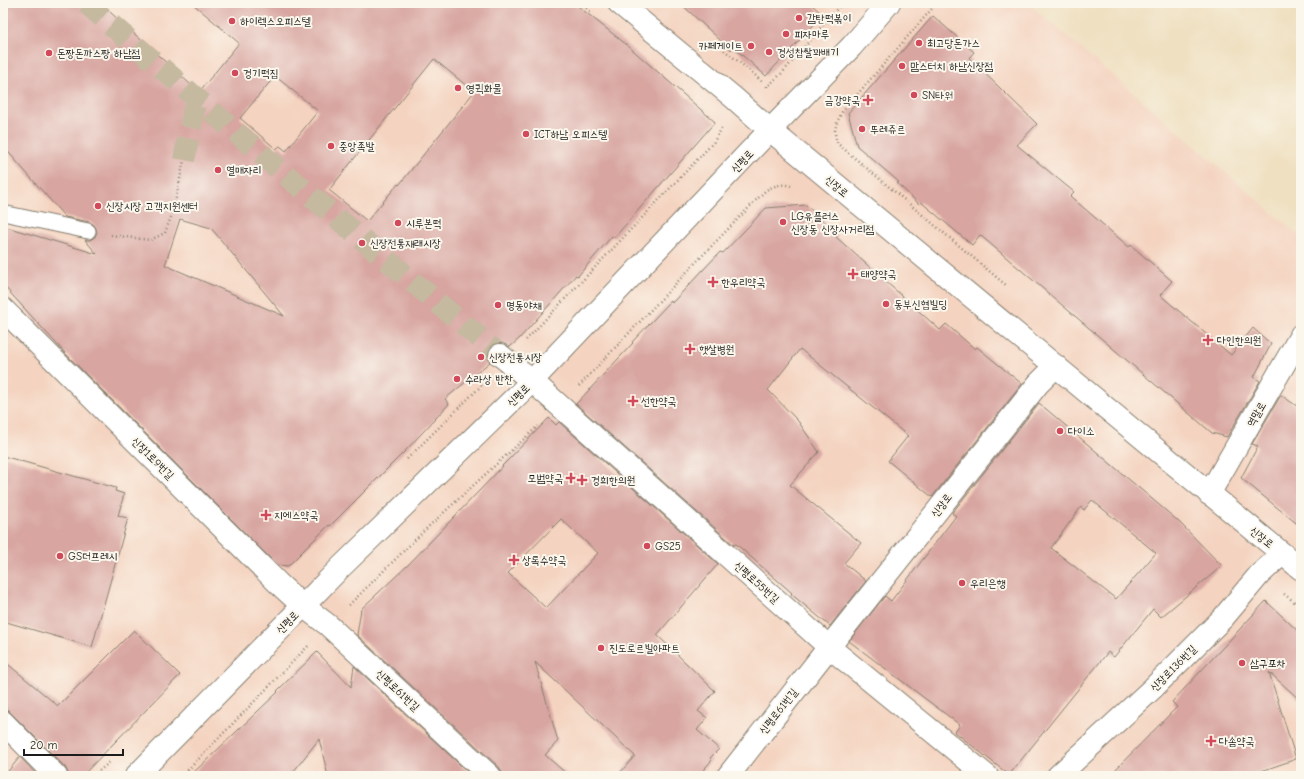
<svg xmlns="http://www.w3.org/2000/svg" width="1304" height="779" font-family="'Comic Neue','Poor Story',sans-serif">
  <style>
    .built { fill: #f4d3c0 }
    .building { fill: #d8a5a0; fill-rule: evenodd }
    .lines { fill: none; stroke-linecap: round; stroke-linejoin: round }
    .minor-tunnel { stroke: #c5b9a0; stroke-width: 22; stroke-dasharray: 22 11; stroke-linecap: butt }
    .service-casing { stroke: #867e6e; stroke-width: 17 }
    .minor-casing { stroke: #867e6e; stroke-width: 24 }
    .tertiary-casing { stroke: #867e6e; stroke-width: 24 }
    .path { stroke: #867e6e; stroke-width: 2.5; stroke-dasharray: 1 3; stroke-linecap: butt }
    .service { stroke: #fff; stroke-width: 15 }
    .minor { stroke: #fff; stroke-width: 22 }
    .tertiary { stroke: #fff; stroke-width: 22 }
    .poi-dot { fill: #d1495b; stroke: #fbf7ec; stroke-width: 1.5 }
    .labels { text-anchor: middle; stroke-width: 4; stroke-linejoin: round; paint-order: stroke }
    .poi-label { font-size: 11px; fill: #1c1c1c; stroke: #fbf7ec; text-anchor: start }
    .street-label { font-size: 11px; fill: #1c1c1c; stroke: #fbf7ec }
  </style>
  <rect width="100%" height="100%" fill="#fbf7ec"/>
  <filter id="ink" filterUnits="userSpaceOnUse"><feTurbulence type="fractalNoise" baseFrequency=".025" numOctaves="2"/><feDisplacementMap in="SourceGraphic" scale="8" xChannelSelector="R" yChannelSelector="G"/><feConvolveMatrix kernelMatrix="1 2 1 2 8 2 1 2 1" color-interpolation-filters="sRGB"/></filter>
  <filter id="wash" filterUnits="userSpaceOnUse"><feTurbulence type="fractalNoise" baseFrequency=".012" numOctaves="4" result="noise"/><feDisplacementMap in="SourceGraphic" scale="16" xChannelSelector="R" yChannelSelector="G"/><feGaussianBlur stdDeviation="0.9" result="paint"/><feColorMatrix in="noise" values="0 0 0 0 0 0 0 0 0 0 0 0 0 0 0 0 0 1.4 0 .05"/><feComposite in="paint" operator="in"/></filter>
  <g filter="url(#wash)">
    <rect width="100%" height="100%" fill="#efe0c1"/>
    <path class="built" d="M3,3H1028L1301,237V776H3Z"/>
    <g id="blocks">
      <g class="building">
        <path d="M3,3H100L199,92L239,43L192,3H574L627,45L715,122L614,238L612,236L578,276L576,275L519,339L510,347L502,343H496L491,347L488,353V359L490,362L445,399L449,404L408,448L330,526L329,525L288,566L277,565L65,353L3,285V226L97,254L85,240H90L95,237L97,232L96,228L94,225L90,222L65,217L3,146ZM434,59L474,92L399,185L398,184L367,221L329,190ZM275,76L318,111L286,151L280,146L276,149L240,118ZM180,219L211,228L284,316L165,265Z"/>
        <path d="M680,3H810L823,15L766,76L733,47L731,50Z"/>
        <path d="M933,16L974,52L969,58L1037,124L1017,145L1074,192L1070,196L1129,247L1131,245L1172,281L1160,295L1231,355L1253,328L1271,344L1254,377L1260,381L1227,437L1212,433L980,235L972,245L921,202L919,204L897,183L899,182L857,146L848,113Z"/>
        <path d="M806,205L838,234L836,237L940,330L946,324L975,349L977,347L1022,384L932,497L888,461L908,436L800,349L768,390L798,421L819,452L790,485L861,543L844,563L866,581L830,626L791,594L792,593L736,544L734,545L576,404L633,343L632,342L671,301L672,303L720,252L723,253L766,208Z"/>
        <path d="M1281,395L1301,409V527L1241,478L1258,446L1252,444Z"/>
        <path d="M1039,403L1178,521L1222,566L1161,617L1153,609L1114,657L1108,652L1009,775L955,732L960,725L849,641L885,596L891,601L956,516L952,513ZM1092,500L1156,553L1116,599L1051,548L1081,507L1084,510Z"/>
        <path d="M549,418L556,425L559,422L718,564L657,635L715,691L698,711L707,718L697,730L719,749L710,758L712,760L698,776H617L635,756L535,662L558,741L545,755L569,776H502V772L499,767L357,635L361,609L409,564L503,466H502ZM561,519L598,553L546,608L508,573Z"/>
        <path d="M3,456L116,488L115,491L124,494L118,516L128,518L92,647L3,621Z"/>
        <path d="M1266,601L1301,634V701L1269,672L1296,759L1247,776H1109L1177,707L1172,702Z"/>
        <path d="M134,630L180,675L82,776H68V773L65,767L3,705V660L58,706Z"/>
        <path d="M317,652L351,687L354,666L472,776H328L319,739L290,776H190L278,692L277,691Z"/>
        <path d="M20,757L38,776H4Z"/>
      </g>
    </g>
  </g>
  <g filter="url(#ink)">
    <use href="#blocks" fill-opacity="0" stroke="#867e6e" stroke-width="1"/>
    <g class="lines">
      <g class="minor-tunnel">
        <path d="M86,3L267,159L500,355"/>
        <path d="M184,160L196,98"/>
      </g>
      <defs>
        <path id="service" d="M3,213L88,231"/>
        <g id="minor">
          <path d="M3,309L280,585L303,606L328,625L490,776"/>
          <path d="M500,355L532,381L829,647L987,776"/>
          <path d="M1209,494L1301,335"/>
          <path d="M3,722L56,776"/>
          <path d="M728,776L829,647L1038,384L1056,366"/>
          <path d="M1058,776L1152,689L1223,618L1259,575L1282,554"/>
        </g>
        <g id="tertiary">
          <path d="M619,3L734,98L770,130L1301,569"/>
          <path d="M136,776L303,606L340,568L532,381L770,130L852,46L889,3"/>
        </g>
      </defs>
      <use href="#service" class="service-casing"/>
      <use href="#minor" class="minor-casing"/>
      <use href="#tertiary" class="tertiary-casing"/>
      <g class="path">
        <path d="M580,3L592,13"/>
        <path d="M937,3L842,112C836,125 832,130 838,144L1007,286"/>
        <path d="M724,50L754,74L763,83"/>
        <path d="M767,86V87L783,72L842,3"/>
        <path d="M111,235L150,240L165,233L173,212L184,160"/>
        <path d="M526,340L713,143L722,128L721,126"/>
        <path d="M579,386L699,259L765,191C772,186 782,183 791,186"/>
        <path d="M407,459L486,381"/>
        <path d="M1284,594L1301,607"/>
        <path d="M349,605L427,528L538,426"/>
        <path d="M93,776L111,761"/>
        <path d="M182,776L309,645"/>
      </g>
      <use href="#service" class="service"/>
      <use href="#minor" class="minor"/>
      <use href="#tertiary" class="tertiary"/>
    </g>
  </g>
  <g class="poi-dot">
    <circle cx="799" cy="18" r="4"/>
    <circle cx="232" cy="21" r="4"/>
    <circle cx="786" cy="34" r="4"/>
    <circle cx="919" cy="43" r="4"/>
    <circle cx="751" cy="46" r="4"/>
    <circle cx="769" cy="52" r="4"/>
    <circle cx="49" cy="53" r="4"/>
    <circle cx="902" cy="66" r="4"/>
    <circle cx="235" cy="73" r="4"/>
    <circle cx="458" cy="88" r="4"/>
    <circle cx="914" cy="95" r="4"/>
    <path d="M866 94h4v4h4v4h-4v4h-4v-4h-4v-4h4z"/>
    <circle cx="862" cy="129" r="4"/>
    <circle cx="526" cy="134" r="4"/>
    <circle cx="331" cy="146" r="4"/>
    <circle cx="218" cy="170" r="4"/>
    <circle cx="98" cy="206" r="4"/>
    <circle cx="783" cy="222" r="4"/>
    <circle cx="398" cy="223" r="4"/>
    <circle cx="362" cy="243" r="4"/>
    <path d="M851 268h4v4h4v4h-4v4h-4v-4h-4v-4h4z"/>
    <path d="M711 276h4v4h4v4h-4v4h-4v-4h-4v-4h4z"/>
    <circle cx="886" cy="304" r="4"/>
    <circle cx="498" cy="305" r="4"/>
    <path d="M1206 334h4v4h4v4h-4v4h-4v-4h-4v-4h4z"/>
    <path d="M688 343h4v4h4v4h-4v4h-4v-4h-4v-4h4z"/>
    <circle cx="481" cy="357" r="4"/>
    <circle cx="457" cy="379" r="4"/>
    <path d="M631 395h4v4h4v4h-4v4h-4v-4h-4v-4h4z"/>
    <circle cx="1060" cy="431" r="4"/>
    <path d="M569 472h4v4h4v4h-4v4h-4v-4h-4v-4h4z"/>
    <path d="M580 474h4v4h4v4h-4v4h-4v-4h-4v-4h4z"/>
    <path d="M264 509h4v4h4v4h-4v4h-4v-4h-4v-4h4z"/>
    <circle cx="647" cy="546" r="4"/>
    <circle cx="60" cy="556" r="4"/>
    <path d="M512 554h4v4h4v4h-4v4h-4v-4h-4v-4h4z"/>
    <circle cx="962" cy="583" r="4"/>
    <circle cx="601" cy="648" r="4"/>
    <circle cx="1242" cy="663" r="4"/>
    <path d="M1209 735h4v4h4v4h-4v4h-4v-4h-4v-4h4z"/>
  </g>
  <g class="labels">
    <g class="poi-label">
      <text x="807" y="22">감탄떡볶이</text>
      <text x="240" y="25">하이렉스오피스텔</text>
      <text x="794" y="38">피자마루</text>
      <text x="927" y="47">최고당돈가스</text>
      <text x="743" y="50" text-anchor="end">카페게이트</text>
      <text x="777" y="56">경성찹쌀꽈배기</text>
      <text x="57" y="57">돈짱돈까스짱 하남점</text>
      <text x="910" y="70">맘스터치 하남신장점</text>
      <text x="243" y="77">경기떡집</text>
      <text x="466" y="92">영퀵화물</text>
      <text x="922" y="99">SN타워</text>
      <text x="860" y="104" text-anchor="end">금강약국</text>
      <text x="870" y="133">뚜레쥬르</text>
      <text x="534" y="138">ICT하남 오피스텔</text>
      <text x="339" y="150">중앙족발</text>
      <text x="226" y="174">열매자리</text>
      <text x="106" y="210">신장시장 고객지원센터</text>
      <text x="791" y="220">LG유플러스<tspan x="791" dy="13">신장동 신장사거리점</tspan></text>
      <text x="406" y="227">시루본떡</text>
      <text x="370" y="247">신장전통재래시장</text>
      <text x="861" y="278">태양약국</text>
      <text x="721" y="286">한우리약국</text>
      <text x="894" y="308">동부신협빌딩</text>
      <text x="506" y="309">명동야채</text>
      <text x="1217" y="344">다인한의원</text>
      <text x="699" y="353">햇살병원</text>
      <text x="489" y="361">신장전통시장</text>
      <text x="465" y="383">수라상 반찬</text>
      <text x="641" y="405">선한약국</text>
      <text x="1068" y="435">다이소</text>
      <text x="563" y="482" text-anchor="end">모범약국</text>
      <text x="591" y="484">경희한의원</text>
      <text x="274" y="519">지에스약국</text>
      <text x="655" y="550">GS25</text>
      <text x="68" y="560">GS더프레시</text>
      <text x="522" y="564">상록수약국</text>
      <text x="970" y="587">우리은행</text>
      <text x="609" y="652">진도로르빌아파트</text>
      <text x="1250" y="667">삼구포차</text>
      <text x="1219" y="745">다솜약국</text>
    </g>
    <g class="street-label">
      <text transform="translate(742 161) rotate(-47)" y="4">신평로</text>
      <text transform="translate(837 186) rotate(40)" y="4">신장로</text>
      <text transform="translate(518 395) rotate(-44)" y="4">신평로</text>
      <text transform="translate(1256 414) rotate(-60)" y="4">역말로</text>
      <text transform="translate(153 458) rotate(45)" y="4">신장1로9번길</text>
      <text transform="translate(941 505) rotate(-52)" y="4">신장로</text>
      <text transform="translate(1262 537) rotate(39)" y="4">신장로</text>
      <text transform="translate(757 582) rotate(42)" y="4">신평로55번길</text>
      <text transform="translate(287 622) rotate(-45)" y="4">신평로</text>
      <text transform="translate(1173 668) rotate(-45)" y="4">신장로136번길</text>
      <text transform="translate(398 690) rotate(43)" y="4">신평로61번길</text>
      <text transform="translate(778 711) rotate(-52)" y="4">신평로61번길</text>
    </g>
  </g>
  <rect width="1304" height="779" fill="none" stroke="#fbf7ec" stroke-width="16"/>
  <path d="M24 749v6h99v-6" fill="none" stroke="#1c1c1c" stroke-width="2"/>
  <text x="30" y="749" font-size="12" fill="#1c1c1c" stroke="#fbf7ec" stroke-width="3" paint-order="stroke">20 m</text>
</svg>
